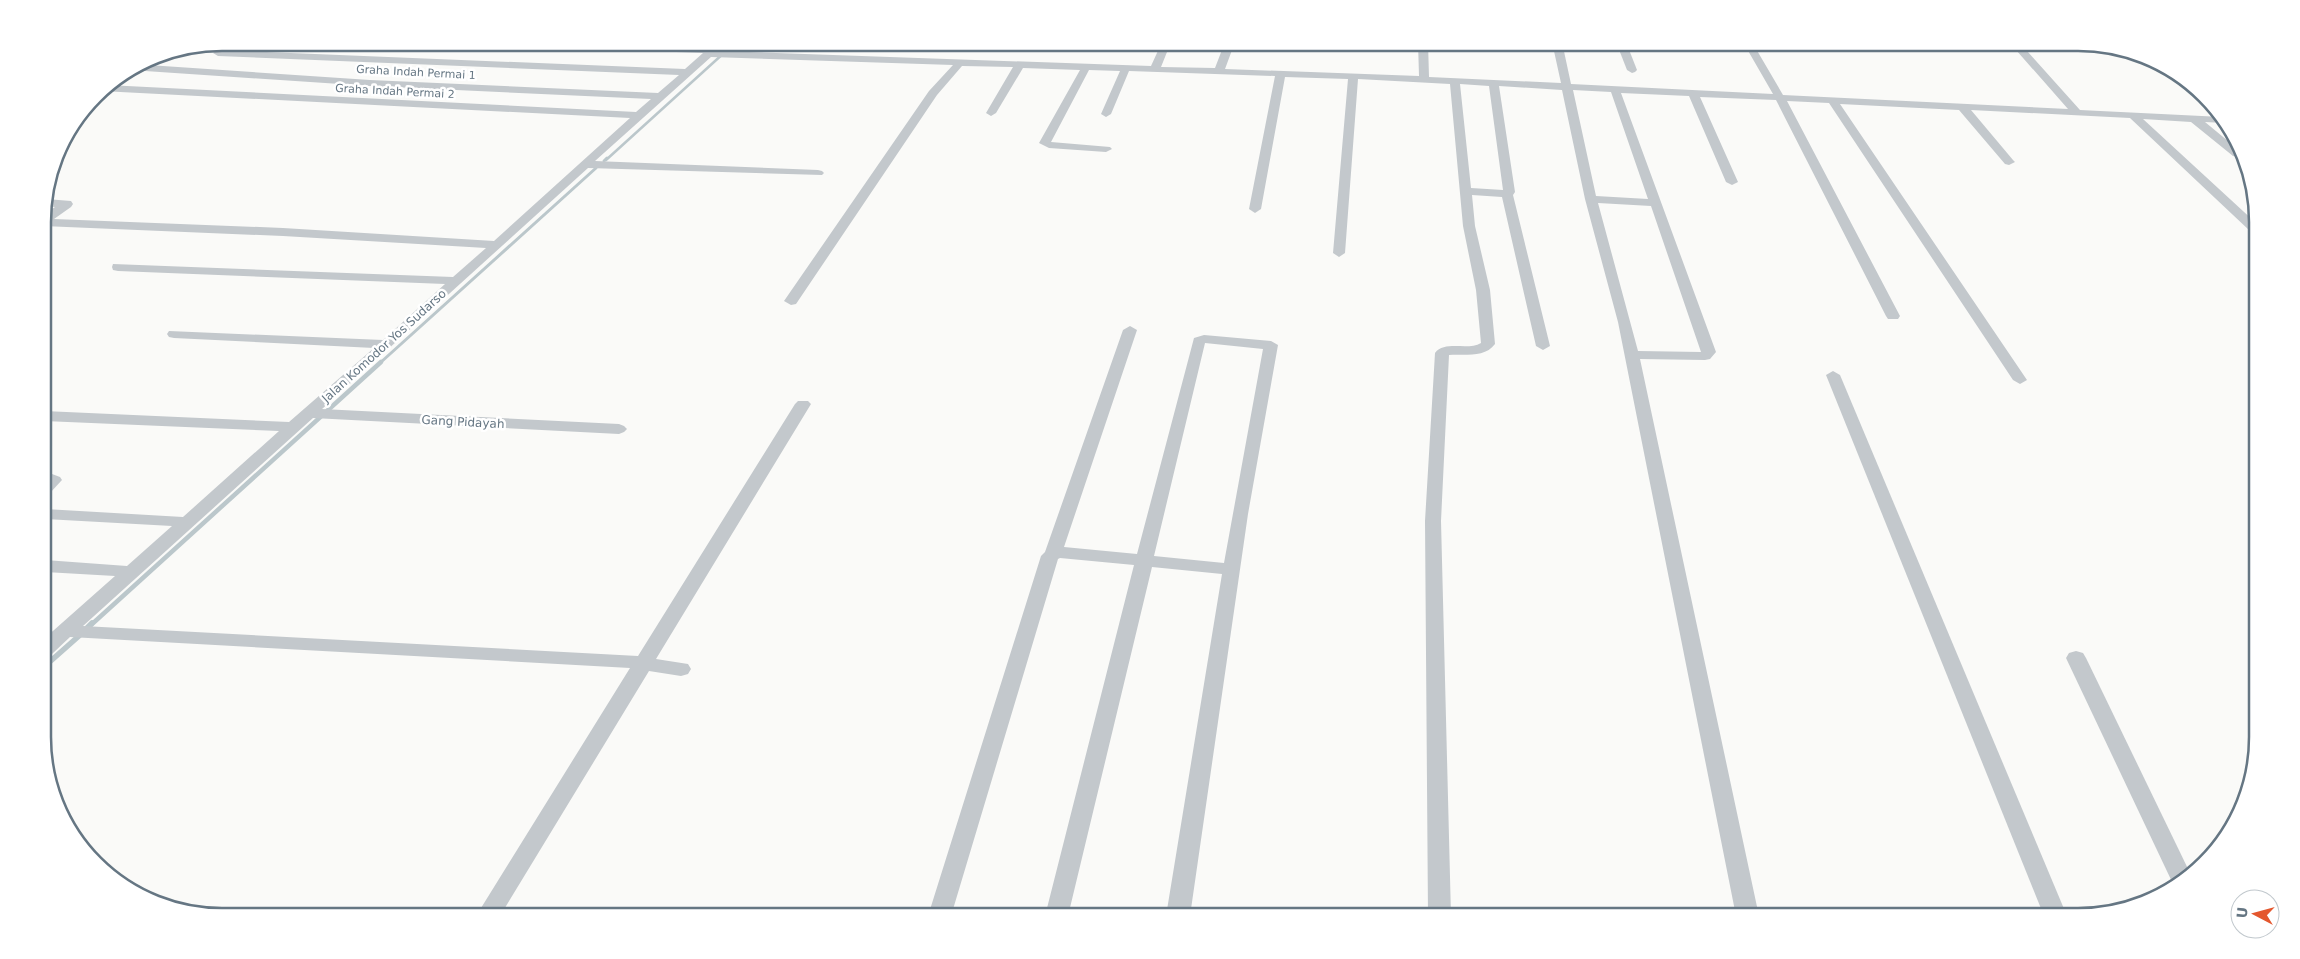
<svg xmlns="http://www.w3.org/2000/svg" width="2300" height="959" font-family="'DejaVu Sans',sans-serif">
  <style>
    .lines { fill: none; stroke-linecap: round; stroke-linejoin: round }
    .stream-far3 { stroke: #bbc7cb; stroke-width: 2.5 }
    .stream-far2 { stroke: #bbc7cb; stroke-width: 3 }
    .stream-far1 { stroke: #bbc7cb; stroke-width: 4.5 }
    .stream { stroke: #bbc7cb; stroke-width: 5.5 }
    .minor { fill: #c3c8cc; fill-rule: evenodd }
    .labels { text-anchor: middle; stroke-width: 5; stroke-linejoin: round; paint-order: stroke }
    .far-street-label { font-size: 11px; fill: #657683; stroke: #fff }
    .street-label { font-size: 12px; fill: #657683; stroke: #fff }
    .rim { fill: none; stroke: #657683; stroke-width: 2.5 }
  </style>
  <rect width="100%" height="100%" fill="#fafaf8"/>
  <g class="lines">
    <path class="stream-far3" d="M606,160L736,42"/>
    <g class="stream-far2">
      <path d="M604,161L607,158"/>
      <path d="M380,363L596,168"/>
    </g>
    <path class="stream-far1" d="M91,625L381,362"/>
    <g class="stream">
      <path d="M85,630L92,623"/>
      <path d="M45,666L80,635"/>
      <path d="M203,913L235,916"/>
    </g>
    <g class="minor">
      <path d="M481,42H580L711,47L716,42H726L717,51L1151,66L1162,42H1171L1161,67L1215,68L1225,42H1235L1225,69L1419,76L1418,42H1428L1429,77L1561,83L1552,42H1562L1571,84L1773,94L1743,42H1752L1783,95L2068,109L2009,42H2019L2080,110L2222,117L2224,123L2205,122L2234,146L2239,157L2233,156L2191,122L2143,119L2256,223V231H2250L2130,118L1971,110L2013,160L2015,162L2009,165L2005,164L1959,110L1840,104L2027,380L2020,384L2013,380L1829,103L1787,101L1900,316L1898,319H1888L1886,316L1776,100L1700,97L1738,182L1732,185L1726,182L1689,96L1621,93L1716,352L1710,359L1705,360L1640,359L1759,916H1736L1618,322L1585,199L1562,90L1499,86L1515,192L1513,195L1550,346L1543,350L1536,346L1502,197L1472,195L1475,226L1490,290L1495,344C1485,358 1465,354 1449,355L1441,521L1451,916H1428L1425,521L1435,353C1445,340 1468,351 1481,343L1476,290L1463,226L1450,84L1358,79L1345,253L1339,257L1333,253L1348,79L1285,77L1261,209L1255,213L1249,209L1275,76L1129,71L1111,114L1106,117L1101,114L1120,71L1089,70L1051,142L1110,147L1112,149L1106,152L1049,148L1039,143L1080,70L1023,68L996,113L991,116L986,113L1013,67L962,66L937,95L796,304L791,305L784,301L929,91L953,65L711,57L595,161L818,170L822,171L824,173L822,175L588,168L322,409L619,424L624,426L627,429L624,432L619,434L313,418L83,626L638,656L795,404L798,401H808L811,404L656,659L688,664L691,669L688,674L681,676L649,671L500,916H478L481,908L630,668L70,637L52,654L45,655V638L115,576L45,572V560L127,566L172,526L45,519V509L183,517L279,431L44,421V411L289,422L374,348L174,338L169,337L167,334L169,331L383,340L445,284L118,271L113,270L112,267L113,264L453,277L486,248L283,236L43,226V215L55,207L44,206L46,199L71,201L73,204L71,207L54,219L283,228L494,241L630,118L101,91L107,85L636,112L651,99L370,86L145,71L138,66L145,62L148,65L370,80L658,93L679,75L218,56L213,53L218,50L685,69L703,53L485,45ZM1460,84L1489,86L1503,190L1471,188ZM1573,90L1611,92L1648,199L1596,196ZM1598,203L1651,206L1701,352L1638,351Z"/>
      <path d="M1616,42H1626L1637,70L1635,72L1632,73L1627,70Z"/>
      <path d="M1130,326L1137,330L1064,547L1137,554L1194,338L1204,335L1271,341L1278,345L1248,514L1190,916H1166L1222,574L1152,567L1068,916H1045L1134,565L1060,558L1058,559L951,916H928L1041,556L1045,552L1123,330ZM1205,343L1263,349L1224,563L1154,556Z"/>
      <path d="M1833,371L1840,375L2067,916H2044L1826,375Z"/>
      <path d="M44,471L60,477L62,480L50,493L44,495Z"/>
      <path d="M2076,651L2083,653L2086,658L2191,875L2174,886L2066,658L2069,653Z"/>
    </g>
  </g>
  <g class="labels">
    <g class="far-street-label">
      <text transform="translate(416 72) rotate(3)" y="4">Graha Indah Permai 1</text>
      <text transform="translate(395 91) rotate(3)" y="4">Graha Indah Permai 2</text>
    </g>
    <g class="street-label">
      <text transform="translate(384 346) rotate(-42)" y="4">Jalan Komodor Yos Sudarso</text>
      <text transform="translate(463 422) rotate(3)" y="4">Gang Pidayah</text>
    </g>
  </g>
  <path d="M0 0H2300V959H0ZM222 51H2078A171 171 0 0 1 2249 222V737A171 171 0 0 1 2078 908H222A171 171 0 0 1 51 737V222A171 171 0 0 1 222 51Z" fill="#fff" fill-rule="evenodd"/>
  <path class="rim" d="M222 51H2078A171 171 0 0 1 2249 222V737A171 171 0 0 1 2078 908H222A171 171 0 0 1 51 737V222A171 171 0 0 1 222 51Z"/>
  <g transform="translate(2255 914) rotate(276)"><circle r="24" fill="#ffffff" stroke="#c1c8cd"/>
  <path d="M0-4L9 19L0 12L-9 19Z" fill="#e4572e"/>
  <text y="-8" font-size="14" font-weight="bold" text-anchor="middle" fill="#657683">U</text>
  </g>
</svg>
